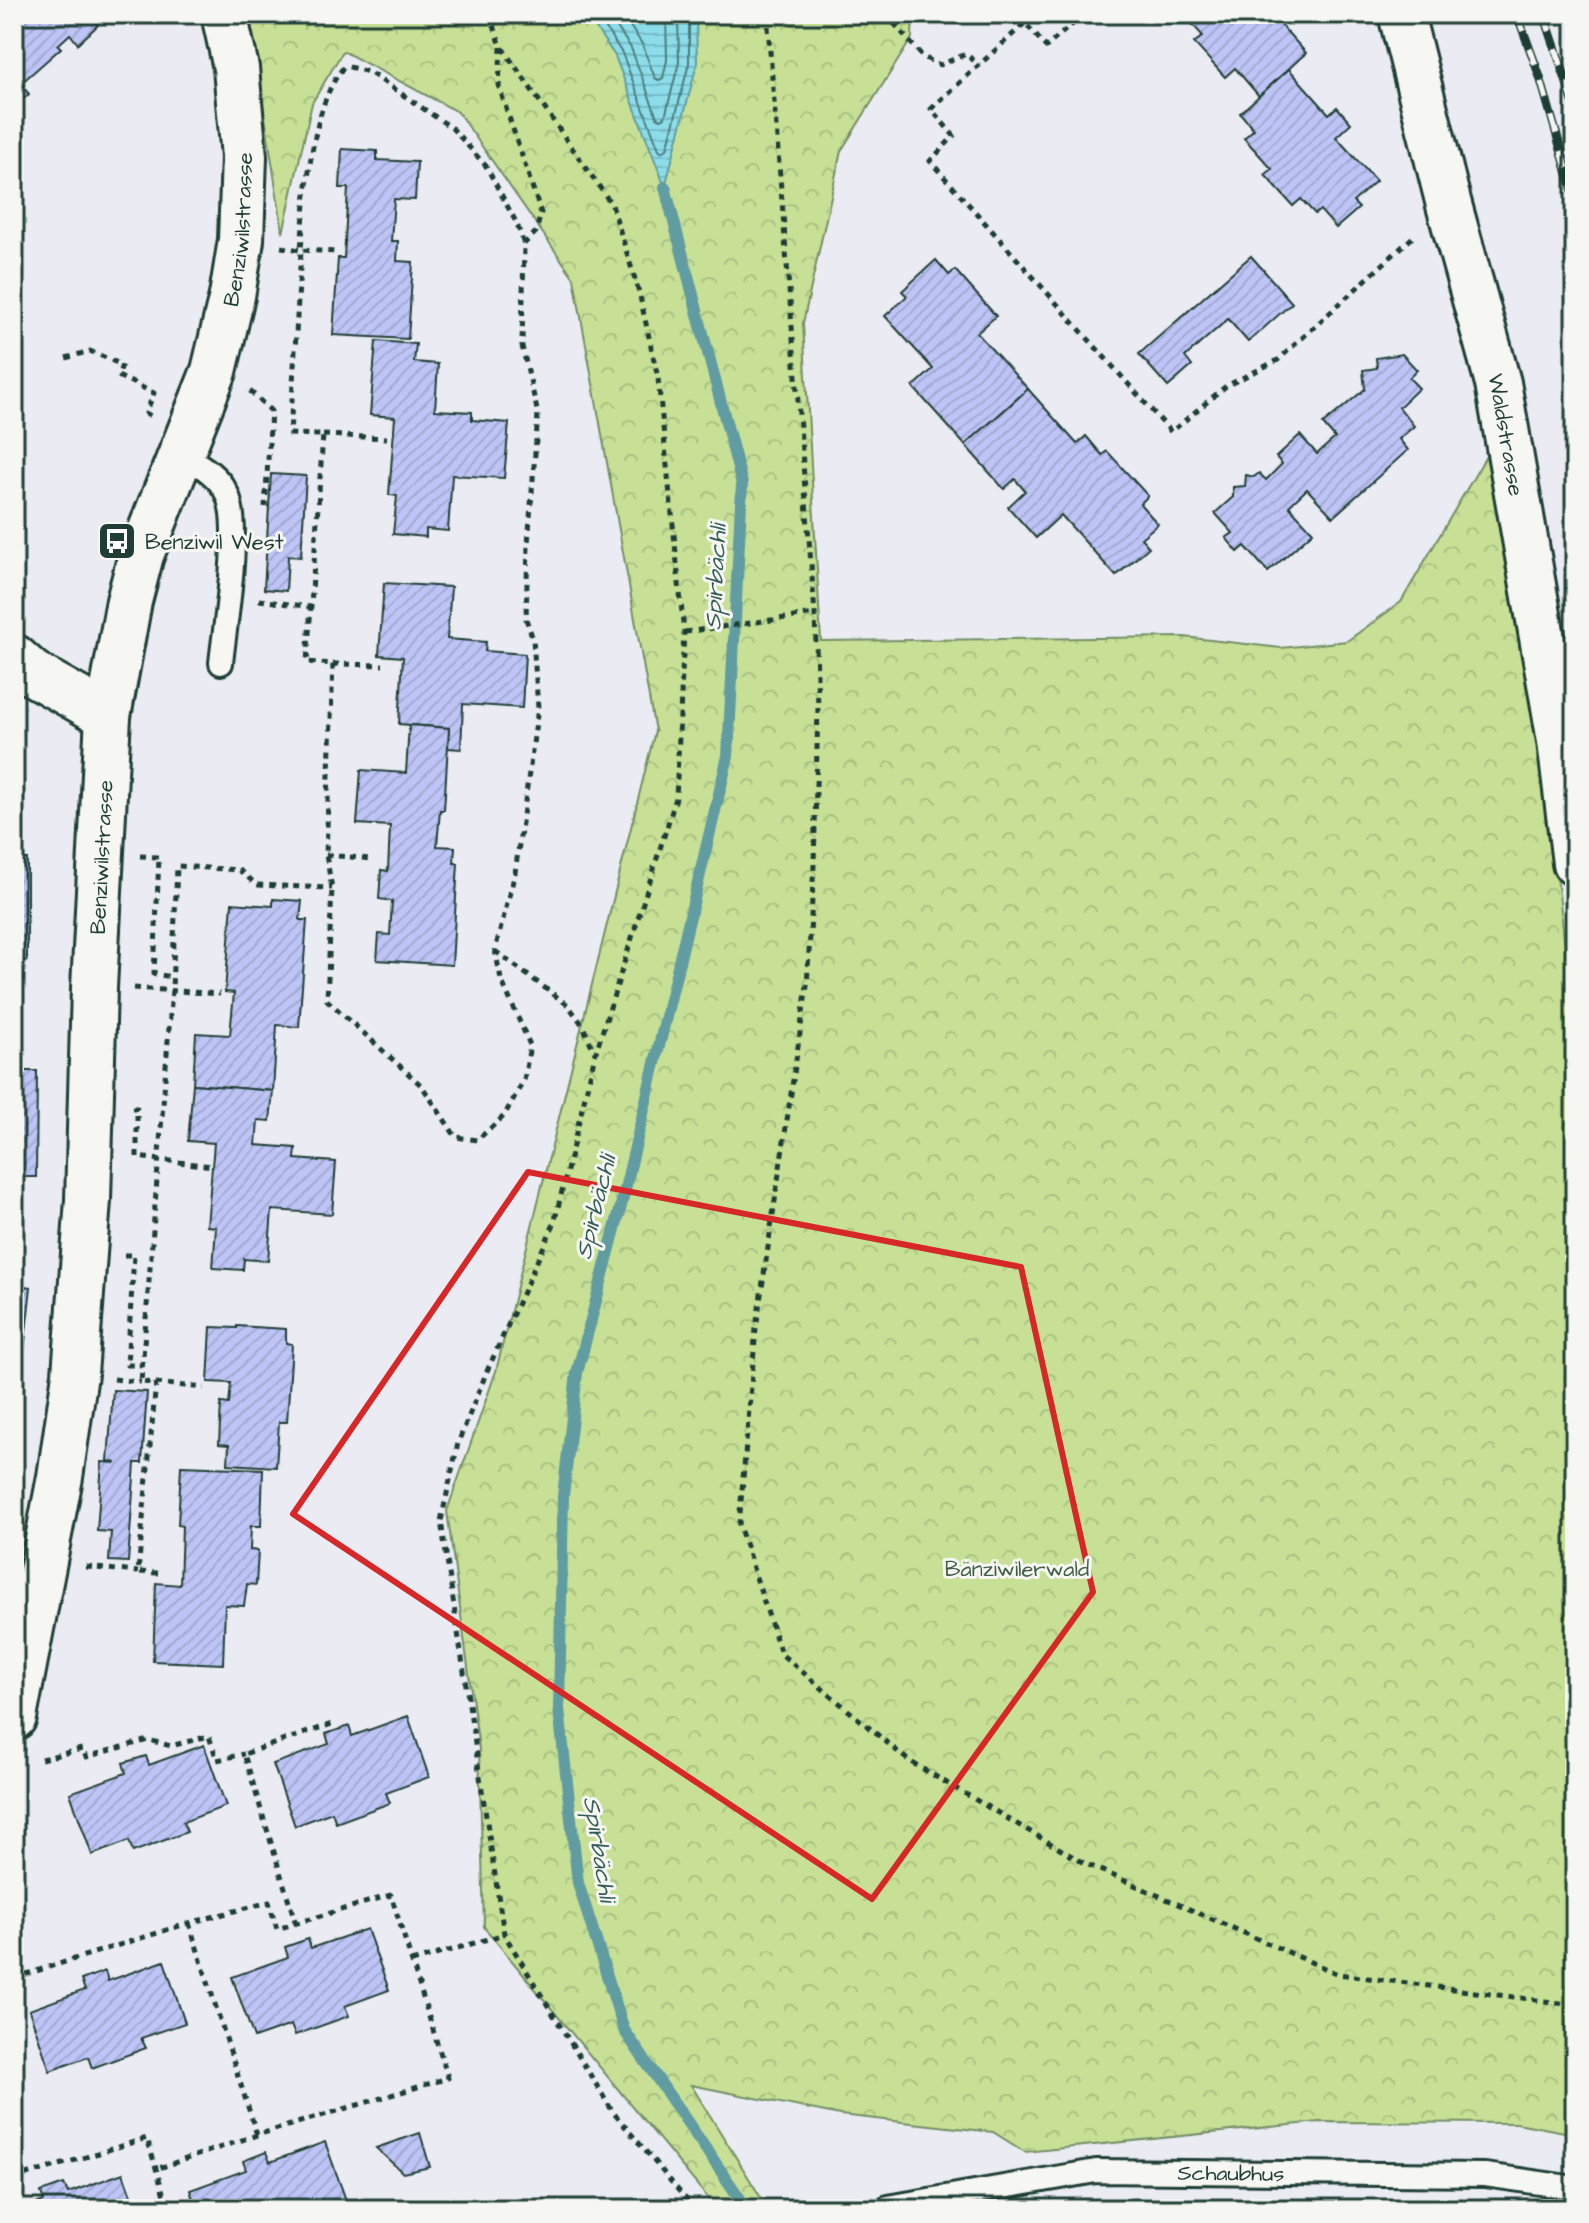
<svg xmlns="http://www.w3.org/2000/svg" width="1589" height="2223" font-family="'Architects Daughter',sans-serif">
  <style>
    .forest { fill: url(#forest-crowns); stroke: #738e65; stroke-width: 2 }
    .water { fill: url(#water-rules); stroke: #609ca1; stroke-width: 2 }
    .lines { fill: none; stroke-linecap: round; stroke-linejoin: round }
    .shore { stroke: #4b7d7c; stroke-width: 2 }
    .stream { stroke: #609ca1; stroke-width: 12 }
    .building { fill: url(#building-hatch); stroke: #1f3d34; stroke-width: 2 }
    .lane-casing { stroke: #1f3d34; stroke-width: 28 }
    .street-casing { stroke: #1f3d34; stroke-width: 50 }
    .path { stroke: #1f3d34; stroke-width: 5; stroke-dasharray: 6 6; stroke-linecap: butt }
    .lane { stroke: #f6f6f2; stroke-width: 22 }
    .street { stroke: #f6f6f2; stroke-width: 44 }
    .rail-casing { stroke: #1f3d34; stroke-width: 9 }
    .rail { stroke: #f6f6f2; stroke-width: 6; stroke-dasharray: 18; stroke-linecap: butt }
    .marked { fill: none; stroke: #d62828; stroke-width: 6; stroke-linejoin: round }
    .labels { text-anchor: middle; stroke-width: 6; stroke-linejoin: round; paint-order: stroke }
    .street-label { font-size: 22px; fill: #1f3d34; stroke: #f6f6f2 }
    .poi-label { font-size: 22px; fill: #1f3d34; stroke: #f6f6f2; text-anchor: start }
    .park-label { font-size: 22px; fill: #415e48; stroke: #f6f6f2 }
    .water-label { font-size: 24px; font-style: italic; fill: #355d58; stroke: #f6f6f2 }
  </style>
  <defs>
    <pattern id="forest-crowns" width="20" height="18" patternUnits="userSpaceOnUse" patternTransform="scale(2)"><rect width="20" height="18" fill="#c7e096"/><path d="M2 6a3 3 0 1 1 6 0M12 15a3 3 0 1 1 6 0" fill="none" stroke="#aac182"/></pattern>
    <pattern id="water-rules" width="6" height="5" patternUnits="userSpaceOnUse" patternTransform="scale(2)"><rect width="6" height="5" fill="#8cdce9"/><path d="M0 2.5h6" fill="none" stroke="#78bec8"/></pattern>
    <pattern id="building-hatch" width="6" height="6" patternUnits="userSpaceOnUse" patternTransform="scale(2)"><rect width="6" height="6" fill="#bec5f6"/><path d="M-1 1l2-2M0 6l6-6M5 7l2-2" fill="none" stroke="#a3aad4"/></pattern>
  </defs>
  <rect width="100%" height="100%" fill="#ebecf3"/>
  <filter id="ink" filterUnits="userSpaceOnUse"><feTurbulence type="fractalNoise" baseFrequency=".0125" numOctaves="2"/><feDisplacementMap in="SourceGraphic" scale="16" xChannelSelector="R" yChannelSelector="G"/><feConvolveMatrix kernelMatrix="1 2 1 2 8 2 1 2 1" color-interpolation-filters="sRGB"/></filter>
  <g filter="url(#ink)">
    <path class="forest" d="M249,14H913L912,38L841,151L803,323L821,641L1184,637L1281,648L1347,641L1401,602L1489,451L1531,645L1575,1036V2134L1517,2123L1319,2122L1025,2152L993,2132L840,2115L691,2085L768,2209H717L484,1927L479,1749L447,1511L496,1371L655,731L574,278L458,112L343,51L312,103L283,233Z"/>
    <path class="water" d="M586,14H696L697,64L665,187L615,56Z"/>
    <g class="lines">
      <g class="shore">
        <path d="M596,14L622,53L659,149L662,152L667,149L689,63V14"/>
        <path d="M608,14L631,48L657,117L661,119L665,117L679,62L678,14"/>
        <path d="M622,14L642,44L655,78L659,80L663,78L667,60L666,14"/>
      </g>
      <path class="stream" d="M665,187L742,484L728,756L621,1206L577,1373L563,1496L559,1709L578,1883L624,2030L747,2209"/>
    </g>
    <g class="building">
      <path d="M14,14H98L92,19L98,25L78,44L70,34L58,45L61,48L20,84L29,94L14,107Z"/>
      <path d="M1183,14H1271L1306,53L1259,96L1235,68L1225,77L1194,43L1203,36Z"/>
      <path d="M1289,69L1329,114L1337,107L1351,123L1336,137L1376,181L1353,202L1359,208L1336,228L1320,210L1315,214L1301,199L1293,206L1265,175L1272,169L1244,138L1254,129L1240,113Z"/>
      <path d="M342,149L377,151V160L417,162L415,200L394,199L391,241H398L397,261L413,262L408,339L333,335L338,258H344L348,188H340Z"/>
      <path d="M1251,256L1292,303L1248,342L1228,319L1185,357L1192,366L1168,387L1139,354Z"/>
      <path d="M936,260L949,275L955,270L996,316L977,333L1028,389L965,445L913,387L933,369L885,316L907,296L902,291Z"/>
      <path d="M376,341L416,344L414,362L438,364L435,410L472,412V420L509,423L504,478L452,475L448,531L426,529V537L393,534L397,496L389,495L395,417L370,415Z"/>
      <path d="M1402,354L1417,370L1409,378L1419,388L1399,407L1414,426L1399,439L1408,450L1333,517L1307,489L1289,506L1313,532L1268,572L1245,546L1238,552L1226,538L1233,533L1215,513L1233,497V487L1245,486L1246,475L1254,477L1259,473L1266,480L1282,464L1276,457L1300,435L1317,454L1335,438L1323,424L1365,389L1363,370L1377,368L1376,358Z"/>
      <path d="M1028,389L1077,444L1086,436L1102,455L1107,451L1148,496L1140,504L1158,524L1141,538L1149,547L1116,576L1061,515L1036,538L1008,507L1025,491L1015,479L1004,489L965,445Z"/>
      <path d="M271,474L306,476L301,557L288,556L286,591L264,589Z"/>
      <path d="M384,583L451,587L447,639L486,642L485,651L525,654L522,708L463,704L461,749L448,748L449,728L399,724L403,657L379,655Z"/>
      <path d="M409,725L449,728L444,810H440L437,846L455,847L454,863H458L452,965L377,960L379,934L390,935L392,901L379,899L381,870L388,871L390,826L357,824L361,770L406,773Z"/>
      <rect x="14" y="859" width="13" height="102"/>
      <path d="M273,899L302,901L300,920H307L299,1027L277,1025L273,1091L193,1084L196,1033L230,1035L234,993L225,992L232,903L273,906Z"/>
      <path d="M14,1071H37L36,1177H14Z"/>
      <path d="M193,1084L273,1091L270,1121L258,1120L256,1145L296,1148L295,1159L336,1162L332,1214L272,1210L268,1261L244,1259L243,1270L213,1268L216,1227L207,1226L214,1143L188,1141Z"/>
      <path d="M14,1285L31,1287L19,1395L14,1394Z"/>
      <path d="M237,1326L286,1329V1343L292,1344L287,1422H279L276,1467L228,1464L229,1445L219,1444L221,1403L229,1404L231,1383L208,1382L211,1327L237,1328Z"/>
      <path d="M113,1390L147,1392L142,1463H135L128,1562L109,1561L111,1532L97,1531L102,1462L117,1463L108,1461Z"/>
      <path d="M181,1466L263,1469L261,1526H251L250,1550L258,1551L256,1585L247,1584L244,1606L225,1605L223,1664L153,1661L156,1583L180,1585L182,1526L178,1525Z"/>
      <path d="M408,1716L429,1777L386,1793L390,1803L336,1823L332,1812L295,1826L273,1764L329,1744L326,1734L349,1726L352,1736Z"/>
      <path d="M204,1745L226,1806L183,1822L187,1832L133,1852L129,1841L92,1855L70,1793L126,1773L123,1763L146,1756L149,1765Z"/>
      <path d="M367,1929L389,1990L345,2006L349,2016L295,2035L291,2025L254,2038L232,1977L288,1957L285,1947L308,1939L311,1948Z"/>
      <path d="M164,1961L185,2023L141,2038L146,2048L92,2068L88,2057L50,2071L29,2010L85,1990L81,1980L105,1971L108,1981Z"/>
      <path d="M420,2133L430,2167L403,2173L376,2148Z"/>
      <path d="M325,2142L347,2203L331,2209H196L190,2190L246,2170L243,2161L266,2152L270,2162Z"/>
      <path d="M123,2173L136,2209H23L44,2201L41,2192L64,2184L68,2193Z"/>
    </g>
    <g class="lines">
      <defs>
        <g id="lane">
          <path d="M180,453C198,464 218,474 227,494C242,526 225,624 221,663"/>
          <path id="s1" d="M888,2207L1096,2171L1485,2175L1575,2188"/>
        </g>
        <g id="street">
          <path id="s2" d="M1401,14L1449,205L1498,383L1560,741L1575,863"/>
          <path d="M14,657L32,673L108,716"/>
          <path id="s3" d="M14,1717L60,1477L75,1374L88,1200L94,988L108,716L129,601L141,555L214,371L232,296L241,240L244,157L236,68L224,14"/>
        </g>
      </defs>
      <use href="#lane" class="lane-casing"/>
      <use href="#street" class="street-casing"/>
      <g class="path">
        <path d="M490,14L501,46L612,205L639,292L658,378L684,632L676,798L595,1055L554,1224L487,1371L458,1443L441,1521L504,1934L613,2112L694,2209"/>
        <path d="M767,14L815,614L818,708L814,865L807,986L756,1328L739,1525L781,1654L909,1761L1084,1863L1338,1974L1575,2005"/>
        <path d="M886,14L923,57L940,65L966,54L979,65"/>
        <path d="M1018,14L1025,23"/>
        <path d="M1084,14L1046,47L1025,23L931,109L954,136L930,161L1171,432L1226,386L1278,360L1415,235"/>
        <path d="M501,47L499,87L541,213L536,232L524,244"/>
        <path d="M281,247L301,250C305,202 311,101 345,66L369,72L452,128L486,166L517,224L524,245L522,346L538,414L528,544L526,619L533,639L538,708L515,873L495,950L501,979L530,1045L524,1080L504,1116L477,1140L456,1137L422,1086L327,1000L332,888L326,855L333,664L307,662L323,435L290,434L301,250L339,252"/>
        <path d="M66,358L90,351L122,365L118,376L154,393L146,413L152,417"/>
        <path d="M250,391L271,411L265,507"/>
        <path d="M323,435L387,438"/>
        <path d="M259,600L311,607"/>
        <path d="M685,632L815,614"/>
        <path d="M333,664L383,665"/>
        <path d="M326,855L372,859"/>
        <path d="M140,856L159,857L154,974L173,977"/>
        <path d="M495,951L568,1005L582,1024L595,1053"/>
        <path d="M134,988L220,994"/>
        <path d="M132,1108H137V1157L212,1166"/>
        <path d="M124,1255H134L127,1365H143"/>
        <path d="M114,1379L141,1382"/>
        <path d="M156,1383L204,1388"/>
        <path d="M86,1567L138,1572"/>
        <path d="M158,1573L138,1572L156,1383L141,1382L172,990L177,866L239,870L257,885L332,888"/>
        <path d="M41,1759L82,1749L86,1757L148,1740L171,1746L209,1736L217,1760L244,1754"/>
        <path d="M189,1923L257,2135"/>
        <path d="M296,1924L244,1754L332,1724"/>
        <path d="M412,1962L504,1934"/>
        <path d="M14,1978L189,1923L269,1902L277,1929L391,1895L448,2078L257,2135L156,2169"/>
        <path d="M14,2179L147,2138L168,2209"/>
      </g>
      <use href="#lane" class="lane"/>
      <use href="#street" class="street"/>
      <defs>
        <g id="rail">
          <path d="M1517,14L1540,77L1575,198"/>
          <path d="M1544,14L1575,107"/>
        </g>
      </defs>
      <use href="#rail" class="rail-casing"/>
      <use href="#rail" class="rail"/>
    </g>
  </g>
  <path class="marked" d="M528,1172L1021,1267L1093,1592L872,1899L293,1514Z"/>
  <defs>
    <symbol id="bus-square" viewBox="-11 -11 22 22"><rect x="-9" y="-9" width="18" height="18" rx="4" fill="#1f3d34" stroke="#f6f6f2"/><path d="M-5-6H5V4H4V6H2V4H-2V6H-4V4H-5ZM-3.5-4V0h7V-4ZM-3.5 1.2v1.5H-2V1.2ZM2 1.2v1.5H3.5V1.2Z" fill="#fff"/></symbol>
  </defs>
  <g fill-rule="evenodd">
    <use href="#bus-square" x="95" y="519" width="44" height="44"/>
  </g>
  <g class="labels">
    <g class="street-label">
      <text dy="8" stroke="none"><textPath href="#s3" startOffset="1514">Benziwilstrasse</textPath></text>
      <text dy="8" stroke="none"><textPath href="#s2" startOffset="434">Waldstrasse</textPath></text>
      <text dy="8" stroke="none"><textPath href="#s3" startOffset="866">Benziwilstrasse</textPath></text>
      <text dy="8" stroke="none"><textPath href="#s1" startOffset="346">Schaubhus</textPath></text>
    </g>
    <g class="poi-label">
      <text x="145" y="549">Benziwil West</text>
    </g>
    <g class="park-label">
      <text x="1017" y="1576">Bänziwilerwald</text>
    </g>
    <g class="water-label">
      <text transform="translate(715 577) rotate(-87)" y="8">Spirbächli</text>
      <text transform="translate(595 1207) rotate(-76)" y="8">Spirbächli</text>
      <text transform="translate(600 1849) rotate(81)" y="8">Spirbächli</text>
    </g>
  </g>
  <rect width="1589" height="2223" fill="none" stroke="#f6f6f2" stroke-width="48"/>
  <rect x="24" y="24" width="1541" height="2175" fill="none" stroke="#1f3d34" stroke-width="3" filter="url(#ink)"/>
</svg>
